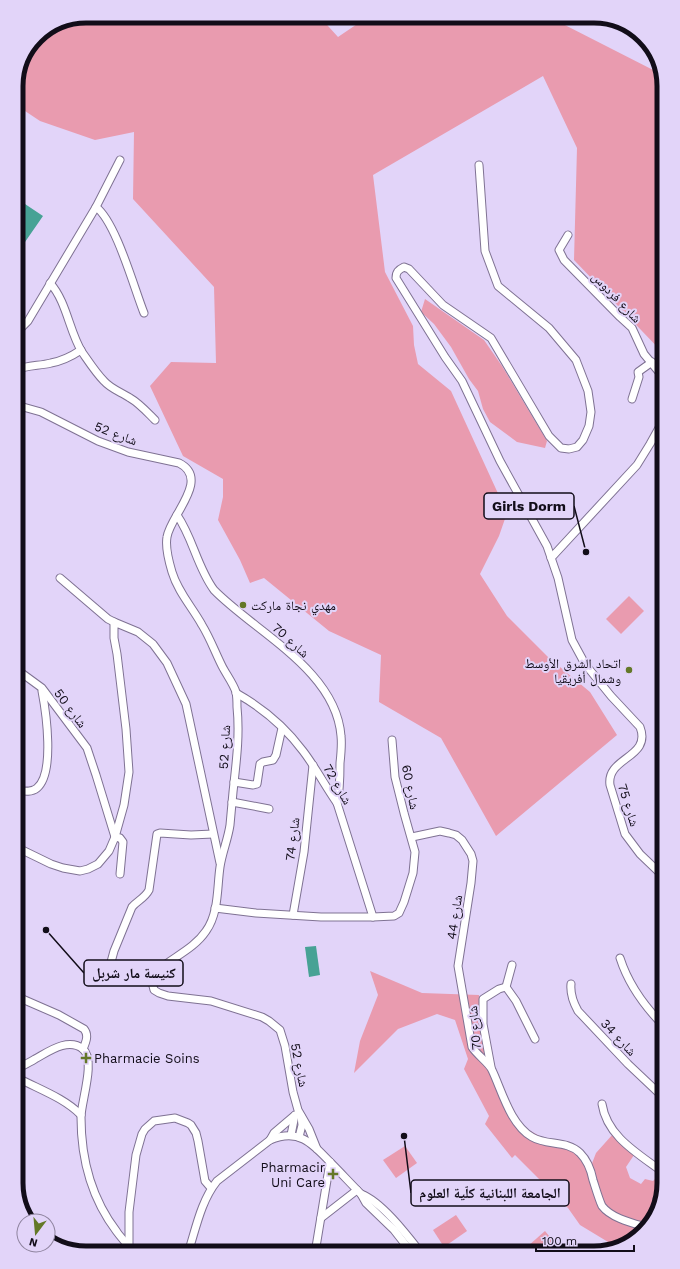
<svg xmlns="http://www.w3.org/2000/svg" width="680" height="1269" font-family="'Work Sans','Noto Naskh Arabic',sans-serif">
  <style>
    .green { fill: #e99baf }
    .water { fill: #47a295 }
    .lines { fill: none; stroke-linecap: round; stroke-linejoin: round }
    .minor-casing { stroke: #7f7293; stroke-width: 9 }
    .minor { stroke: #fff; stroke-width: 7 }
    .poi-dot { fill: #647828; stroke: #e2d4f9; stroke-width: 1.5 }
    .labels { text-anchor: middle; stroke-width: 4; stroke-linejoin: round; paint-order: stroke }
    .street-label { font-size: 13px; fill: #120d19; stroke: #e2d4f9 }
    .poi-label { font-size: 13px; fill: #120d19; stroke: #e2d4f9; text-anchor: start }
    .rim { fill: none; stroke: #120d19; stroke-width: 5 }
    .leader { fill: none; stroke: #120d19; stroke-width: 1.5 }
    .callout-dot { fill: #120d19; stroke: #e2d4f9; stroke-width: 1.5 }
    .callout { fill: #e2d4f9; stroke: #120d19; stroke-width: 1.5 }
    .callout-label { font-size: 14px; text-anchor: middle; font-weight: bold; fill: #120d19 }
  </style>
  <rect width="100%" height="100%" fill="#e2d4f9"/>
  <g class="green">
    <path d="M86,16H319L338,37L369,16H551L557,21L661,74L664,86V354L574,260L577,148L543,76L373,175L385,272L413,326L414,345L418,364L451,391L507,513L499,536L480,574L507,616L548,657L590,692L617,735L496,836L441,738L379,702L381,655L329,631L264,578L250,583L240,560L218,520L223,497V479L183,456L150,386L171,362L216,363L214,287L133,199L134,132L95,140L40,121L16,105V82L37,36L48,29L65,24L64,20Z"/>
    <path d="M425,299L484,340L502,366L547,441L545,448L517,442L490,422L483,409L478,391L469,379L451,347L434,324L421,312Z"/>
    <path d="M629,596L644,611L621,634L606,619Z"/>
    <path d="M370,971L422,993L479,995L489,1070L518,1124L545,1139L570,1142L582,1159L602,1212L641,1231L621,1248H618L580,1225L568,1208L515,1155L512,1158L485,1124L489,1116L464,1069L468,1059L455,1020L437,1014L398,1029L354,1073L360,1041L378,995Z"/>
    <path d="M613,1134L636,1152L626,1167L630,1178L641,1184L645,1179L653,1181L661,1173L664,1175V1183L652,1222L646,1227L606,1208L591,1166L596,1153Z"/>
    <path d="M405,1146L417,1163L396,1178L383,1160Z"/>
    <path d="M456,1215L467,1231L444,1247L433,1230Z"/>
    <path d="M545,1231L558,1247L551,1253H520Z"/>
  </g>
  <g class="water">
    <path d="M25,204L43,216L16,255V211L19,212Z"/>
    <path d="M316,946L320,975L309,977L305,947Z"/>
  </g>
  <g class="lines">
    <defs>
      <g id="minor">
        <path d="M479,165L485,251L498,286L549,328L576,360L588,391L591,412L589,426L583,440L577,447L569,449L561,448L549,436L491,338L443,305L409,269L404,267C398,270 396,272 396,278L445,357L462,381L500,461L547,546L558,578L572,640L585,664L611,696L640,727C652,758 606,757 610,785L625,834L640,854L664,877"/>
        <path d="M96,207C116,222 134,288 144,313"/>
        <path d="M568,235L559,250L564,260L620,317L632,328L644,354L664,378"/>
        <path d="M50,283C67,302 69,331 82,352C89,362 96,373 104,381C111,389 121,392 130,398C139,403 147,412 155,420"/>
        <path d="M16,332L22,327L28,321L96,207L120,160"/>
        <path d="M16,370C27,365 40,366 51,363C62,361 72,356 81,350"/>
        <path d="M632,399L639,377L638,372L652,362"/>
        <path d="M16,405L41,412L98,441L128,452L179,463C211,479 170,516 167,537C165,548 169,562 172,572C178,592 192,607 202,625C210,638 215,652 222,666C226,674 233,683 236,692C237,697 237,703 237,707C240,736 236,764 233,792C232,803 231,814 230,825C228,839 222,853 220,867C217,887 219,913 206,931C194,949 173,957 157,971L153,976L152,982L154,990L159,993L168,996L211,1001L262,1017L269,1021L280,1030L285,1046L293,1092L298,1110L309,1129L317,1149"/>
        <path d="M177,515C193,538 197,567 214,590C255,632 336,670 341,736C342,745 341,754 340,763C340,776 340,790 337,803"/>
        <path d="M551,558L637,465L650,444L664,419"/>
        <path d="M60,578L108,619L114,622"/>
        <path d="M16,669L42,688L87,748L96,775L115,837"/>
        <path d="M236,693C261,707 286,728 303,751C316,768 325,786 337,803L373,917"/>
        <path d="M234,782L253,785L257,784L260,764L263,762L273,760L276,755L282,728"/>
        <path d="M16,790C23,791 31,793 37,788C55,773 46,712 42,691"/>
        <path d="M232,802L269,809"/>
        <path d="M115,837L120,838L123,842L120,874"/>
        <path d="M412,837L440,831L449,833L456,835L462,840L471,854L473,861L471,883L458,966L472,1047C477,1055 489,1063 492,1070C502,1091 510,1124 532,1137C547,1146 567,1140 580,1153C587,1160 591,1170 593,1180C595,1186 599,1200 602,1206C611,1218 632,1223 646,1227"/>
        <path d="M16,847L51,864L63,868L80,871L88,869L98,864L109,851L115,837L124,805L129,772L126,729L117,654L114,638V622L138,632L153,644L167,663L186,704L220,863"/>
        <path d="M215,908L256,913L321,917H373L394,916L399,913L404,902L413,873L415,852L404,813L395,777L392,740"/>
        <path d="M293,915L304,852L313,765"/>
        <path d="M620,958C628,983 645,1007 664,1026"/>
        <path d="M152,982C142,980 113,972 111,962L114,951L132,907C137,901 145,898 149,890L157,834L160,833L191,835L213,834"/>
        <path d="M571,984C570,994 573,1002 578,1011L628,1064L664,1098"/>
        <path d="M506,987L512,965"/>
        <path d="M16,993L20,998L59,1015L84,1029C89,1035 86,1042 83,1049"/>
        <path d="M491,1067L483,1024V999L499,989L506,987L516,1001L535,1039"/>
        <path d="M16,1069C22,1066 29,1063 35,1059C48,1052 68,1037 83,1049C96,1060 81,1102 81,1117C81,1159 91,1198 117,1232C122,1239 129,1246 134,1253"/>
        <path d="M16,1077C38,1089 63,1097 81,1115"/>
        <path d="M602,1104C607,1137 639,1154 664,1173"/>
        <path d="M291,1135L295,1115"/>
        <path d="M299,1137L302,1125L301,1116"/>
        <path d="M270,1140L274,1133L294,1116"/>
        <path d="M361,1194C382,1202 407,1235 421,1253"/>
        <path d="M657,1205V1199L660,1194"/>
        <path d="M321,1218L357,1190"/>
        <path d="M129,1246V1212L136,1155L142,1134L145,1129L154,1121L175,1118L188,1123L191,1125L196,1133L198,1141L205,1181L211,1188"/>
        <path d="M188,1253C196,1228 201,1201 217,1181L270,1140C299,1128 312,1143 331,1163C341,1173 351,1184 361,1194L366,1203L394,1230L412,1253"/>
        <path d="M315,1253L330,1162"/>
      </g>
    </defs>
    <use href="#minor" class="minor-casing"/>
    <use href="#minor" class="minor"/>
  </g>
  <g class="poi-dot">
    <circle cx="243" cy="605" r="4"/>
    <circle cx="629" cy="670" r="4"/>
    <path d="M84 1052h4v4h4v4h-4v4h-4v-4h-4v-4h4z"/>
    <path d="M331 1168h4v4h4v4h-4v4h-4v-4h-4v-4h4z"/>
  </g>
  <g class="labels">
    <g class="street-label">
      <text transform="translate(617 297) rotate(46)" y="5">شارع فردوس</text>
      <text transform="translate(116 433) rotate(21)" y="5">شارع 52</text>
      <text transform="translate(291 640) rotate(42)" y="5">شارع 70</text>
      <text transform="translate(71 708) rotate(53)" y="5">شارع 50</text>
      <text transform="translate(224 747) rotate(-87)" y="5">شارع 52</text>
      <text transform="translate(338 784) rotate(60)" y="5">شارع 72</text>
      <text transform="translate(411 787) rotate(79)" y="5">شارع 60</text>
      <text transform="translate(629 805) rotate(73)" y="5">شارع 75</text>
      <text transform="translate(292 839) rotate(-83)" y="5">شارع 74</text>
      <text transform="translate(454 917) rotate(-81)" y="5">شارع 44</text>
      <text transform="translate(474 1028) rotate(-95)" y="5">شارع 70</text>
      <text transform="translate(619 1037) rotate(47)" y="5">شارع 34</text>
      <text transform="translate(300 1065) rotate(79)" y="5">شارع 52</text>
    </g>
    <g class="poi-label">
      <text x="251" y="610">مهدي نجاة ماركت</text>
      <text x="621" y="668" text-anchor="end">اتحاد الشرق الأوسط<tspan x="621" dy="15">وشمال أفريقيا</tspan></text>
      <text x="94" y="1063">Pharmacie Soins</text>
      <text x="325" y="1172" text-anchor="end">Pharmacir<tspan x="325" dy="15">Uni Care</tspan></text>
    </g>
  </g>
  <path d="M0 0H680V1269H0ZM86 23H594A63 63 0 0 1 657 86V1183A63 63 0 0 1 594 1246H86A63 63 0 0 1 23 1183V86A63 63 0 0 1 86 23Z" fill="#e2d4f9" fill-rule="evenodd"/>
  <path class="rim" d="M86 23H594A63 63 0 0 1 657 86V1183A63 63 0 0 1 594 1246H86A63 63 0 0 1 23 1183V86A63 63 0 0 1 86 23Z"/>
  <path class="leader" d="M586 552L574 506M46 930L84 973M404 1136L411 1193"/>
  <g class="callout-dot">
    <circle cx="586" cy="552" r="4"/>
    <circle cx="46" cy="930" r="4"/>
    <circle cx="404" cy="1136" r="4"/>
  </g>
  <g class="callout">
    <rect x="484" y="493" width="90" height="26" rx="4"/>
    <rect x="84" y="960" width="99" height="26" rx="4"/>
    <rect x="411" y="1180" width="158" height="26" rx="4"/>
  </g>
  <g class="callout-label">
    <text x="529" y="511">Girls Dorm</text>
    <text x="134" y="978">كنيسة مار شربل</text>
    <text x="490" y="1198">الجامعة اللبنانية كلّية العلوم</text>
  </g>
  <g transform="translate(36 1233) rotate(196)"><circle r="19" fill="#e2d4f9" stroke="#8f849f"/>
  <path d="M0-3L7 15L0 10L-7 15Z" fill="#647828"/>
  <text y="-6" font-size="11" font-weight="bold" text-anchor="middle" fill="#120d19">N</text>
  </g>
  <path d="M536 1245v6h98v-6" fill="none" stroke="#120d19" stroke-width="2"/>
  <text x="542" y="1245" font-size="12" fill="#120d19" stroke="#e2d4f9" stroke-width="3" paint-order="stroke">100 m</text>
</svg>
